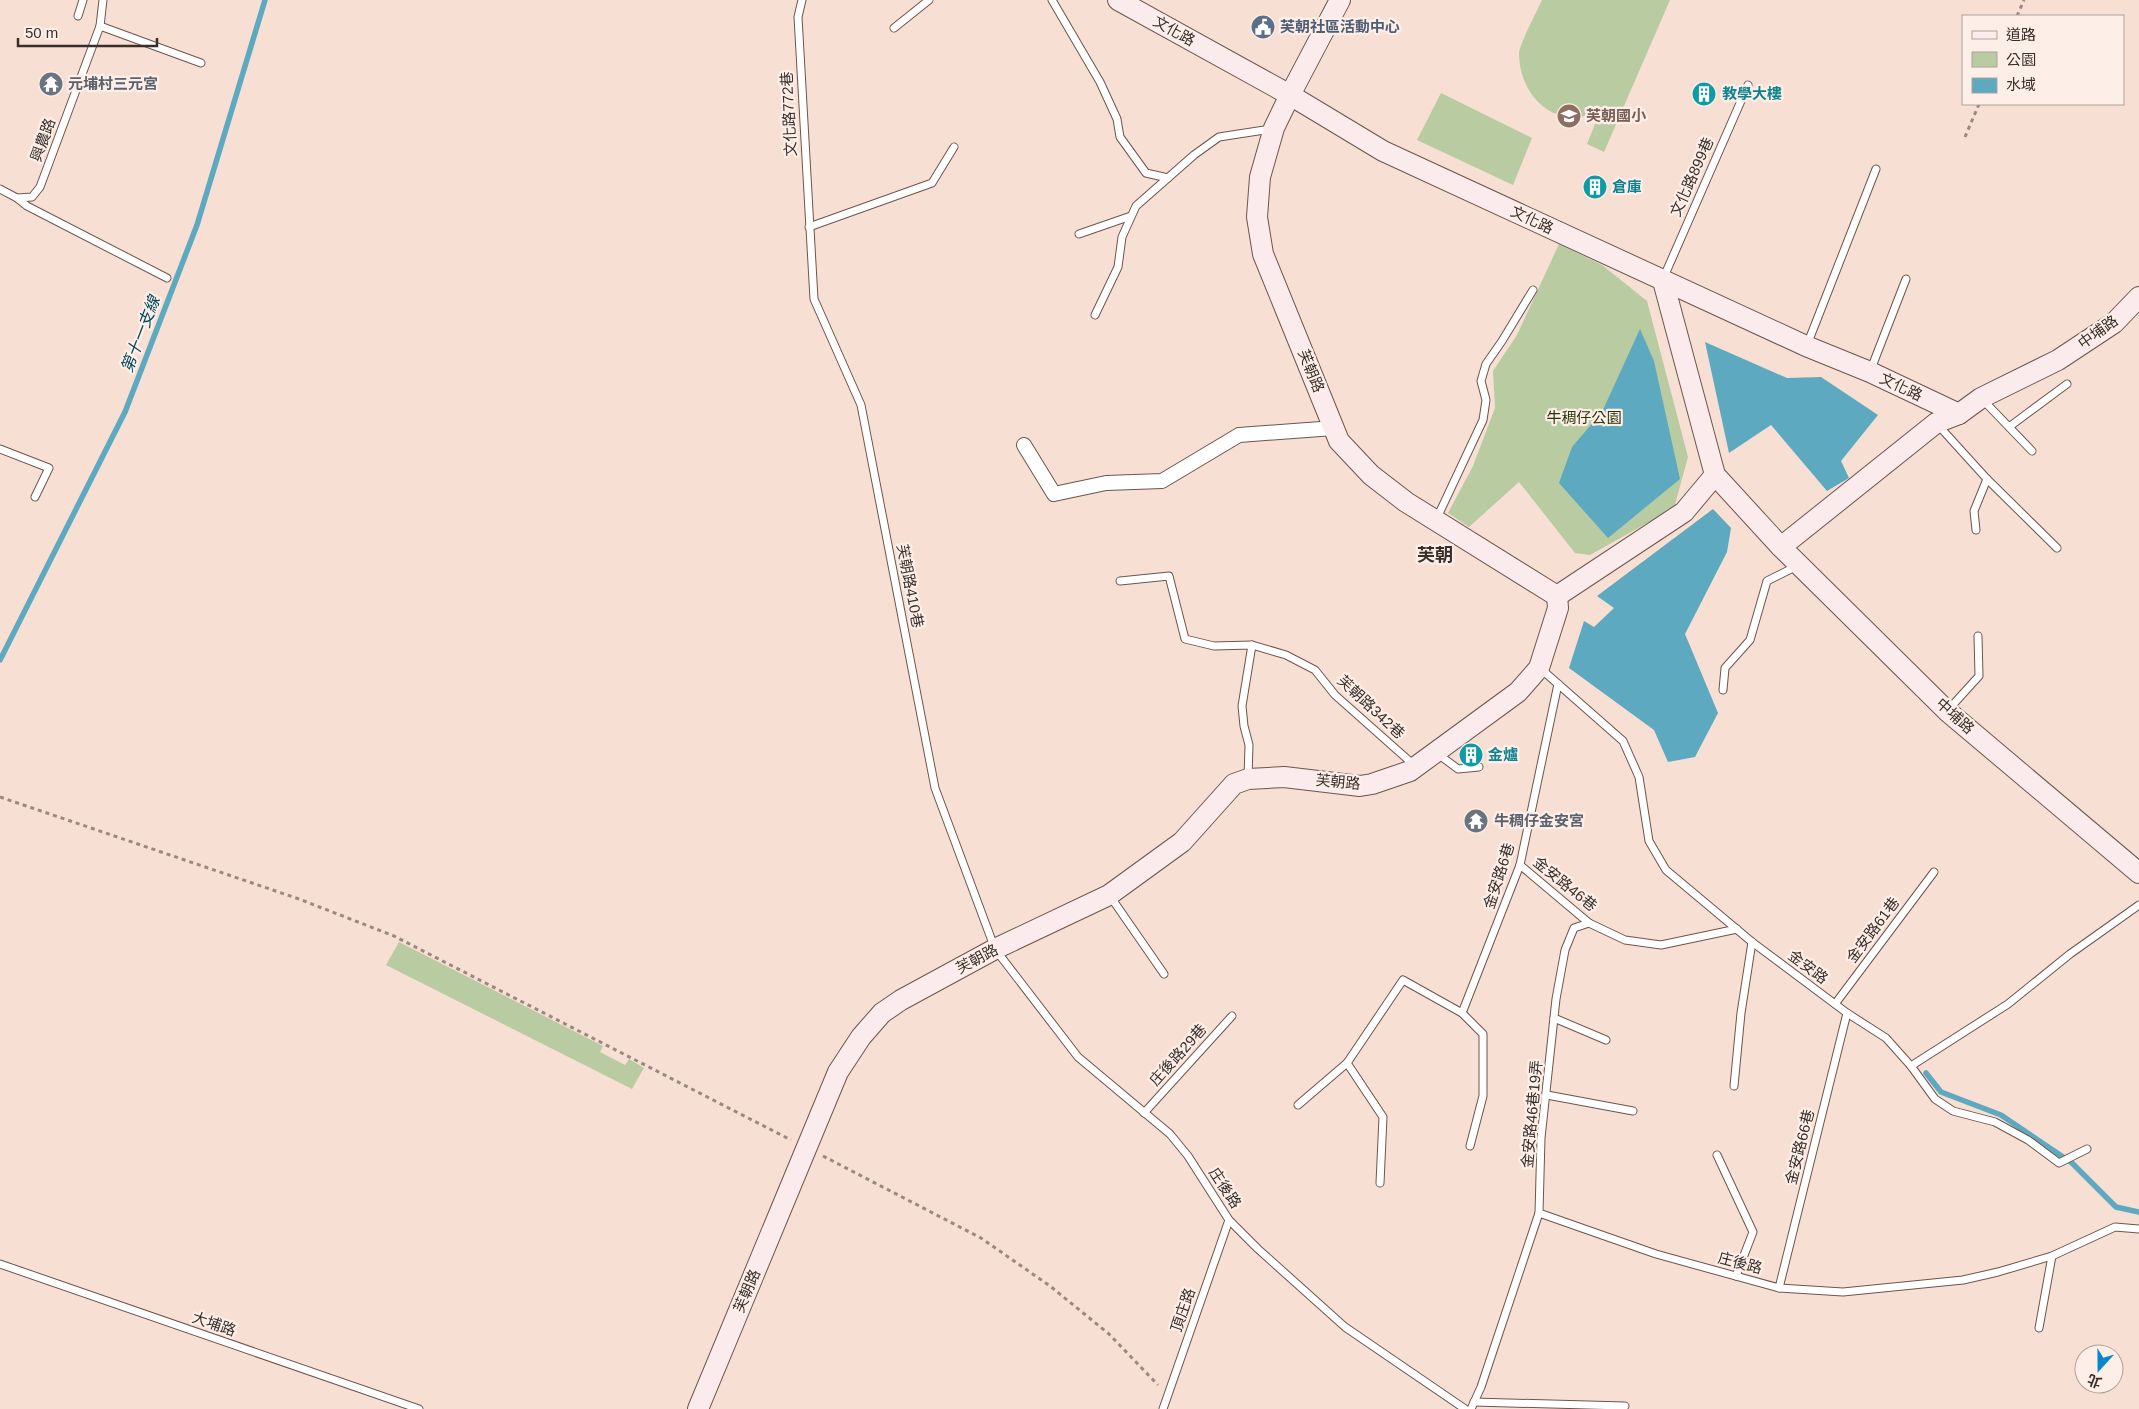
<svg xmlns="http://www.w3.org/2000/svg" width="2139" height="1409" font-family="Arial,'Noto Sans TC',sans-serif">
  <style>
    .green { fill: #b9cba0 }
    .water { fill: #5da9c0 }
    .lines { fill: none; stroke-linecap: round; stroke-linejoin: round }
    .stream { stroke: #5da9c0; stroke-width: 5.5 }
    .lane-casing { stroke: #6b564d; stroke-width: 9 }
    .street-casing { stroke: #6b564d; stroke-width: 16 }
    .secondary-casing { stroke: #6b564d; stroke-width: 22 }
    .path { stroke: #9a8982; stroke-width: 3; stroke-dasharray: 4 4; stroke-linecap: butt }
    .lane { stroke: #fff; stroke-width: 7 }
    .street { stroke: #fff; stroke-width: 14 }
    .secondary { stroke: #fcebec; stroke-width: 20 }
    .labels { text-anchor: middle; stroke-width: 4.5; stroke-linejoin: round; paint-order: stroke }
    .service-label { font-size: 15px; font-weight: bold; fill: #4e5e75; stroke: #fdefe8; text-anchor: start }
    .street-label { font-size: 15px; fill: #382f2b; stroke: #fdefe8 }
    .worship-label { font-size: 15px; font-weight: bold; fill: #5b616d; stroke: #fdefe8; text-anchor: start }
    .culture-label { font-size: 15px; font-weight: bold; fill: #0d838f; stroke: #fdefe8; text-anchor: start }
    .education-label { font-size: 15px; font-weight: bold; fill: #785e54; stroke: #fdefe8; text-anchor: start }
    .park-label { font-size: 15px; fill: #27350a; stroke: #fdefe8 }
    .water-label { font-size: 16px; font-style: italic; fill: #004858; stroke: #fdefe8 }
    .quarter-label { font-size: 18px; font-weight: bold; fill: #382f2b; stroke: #fdefe8 }
  </style>
  <rect width="100%" height="100%" fill="#f7dfd4"/>
  <g class="green">
    <path d="M1542,0H1670L1604,152L1587,144L1599,114C1591,115 1581,117 1572,117C1539,116 1519,84 1519,53C1520,43 1537,11 1542,0Z"/>
    <path d="M1441,93L1532,138L1513,185L1417,140Z"/>
    <path d="M1559,244L1602,265L1647,301L1688,457L1674,508L1590,555L1575,553L1519,482L1469,527L1448,513L1473,466L1495,408L1493,371L1517,335Z"/>
    <path d="M399,942L603,1046L600,1052L625,1065L629,1059L644,1068L632,1089L386,965Z"/>
  </g>
  <g class="water">
    <path d="M1640,329L1654,361L1680,479L1608,538L1559,483L1572,447L1602,412Z"/>
    <path d="M1705,342L1787,378L1821,377L1878,415L1841,461L1849,478L1827,491L1771,425L1729,453Z"/>
    <path d="M1713,509L1731,528L1727,552L1685,634L1718,713L1695,757L1668,762L1654,730L1569,668L1584,621L1594,627L1614,608L1597,596Z"/>
  </g>
  <g class="lines">
    <g class="stream">
      <path d="M0,660L125,412L197,225L265,0"/>
      <path d="M1926,1073L1941,1092L2001,1115L2072,1163L2116,1207L2139,1212"/>
    </g>
    <defs>
      <g id="lane">
        <path d="M802,0L798,17L814,299L861,405L935,788L995,949L1078,1057L1170,1134L1188,1156L1229,1220L1258,1249L1345,1327L1465,1409"/>
        <path d="M1052,0L1100,82L1117,119L1120,137L1146,173L1168,178"/>
        <path d="M78,16L83,0"/>
        <path d="M100,26L201,63"/>
        <path d="M894,28L929,0"/>
        <path d="M0,189L17,198L32,197L40,187L100,26L103,0"/>
        <path d="M17,198L27,206L167,278"/>
        <path d="M809,227L932,183L954,147"/>
        <path d="M1079,234L1131,216"/>
        <path d="M1663,279L1748,85"/>
        <path d="M1095,315L1118,267L1122,237L1136,206L1194,155L1219,137L1271,129"/>
        <path d="M1807,345L1876,169"/>
        <path d="M1871,369L1906,279"/>
        <path d="M1982,399L2032,451"/>
        <path d="M1938,425L1987,479L2057,548"/>
        <path d="M2009,427L2067,384"/>
        <path d="M0,449L49,468L35,497"/>
        <path d="M1436,520L1483,420L1486,400L1481,381L1486,364L1502,341L1533,290"/>
        <path d="M1976,530L1974,511L1987,479"/>
        <path d="M1120,581L1169,576L1185,639L1214,646L1252,645L1286,655L1315,670L1335,695L1414,765"/>
        <path d="M1541,669L1623,741L1639,777L1649,841L1666,870L1752,942L1847,1013L1886,1038L1911,1066L1935,1099L1953,1111L1995,1122L2028,1140L2059,1163L2087,1149"/>
        <path d="M1723,690L1725,668L1750,640L1767,581L1797,566"/>
        <path d="M1949,709L1979,676L1978,636"/>
        <path d="M1438,754L1458,769L1479,767"/>
        <path d="M1248,778L1249,745L1244,726L1242,706L1252,645"/>
        <path d="M1520,865L1589,923L1625,940L1661,945L1737,929"/>
        <path d="M1110,896L1164,974"/>
        <path d="M1835,1004L1934,872"/>
        <path d="M1462,1013L1483,1034V1096L1470,1146"/>
        <path d="M1554,1018L1606,1040"/>
        <path d="M1911,1066L2008,1004L2070,954L2139,905"/>
        <path d="M1734,1086L1741,1013L1752,942"/>
        <path d="M1547,1095L1633,1111"/>
        <path d="M1298,1105L1347,1063"/>
        <path d="M1144,1113L1232,1016"/>
        <path d="M1717,1155L1753,1232L1736,1276"/>
        <path d="M1380,1183L1383,1117L1347,1063L1403,980L1462,1013L1520,865L1558,684"/>
        <path d="M1539,1213L1541,1138L1556,999L1565,950L1574,928L1589,923"/>
        <path d="M0,1264L419,1409"/>
        <path d="M1779,1288L1847,1013"/>
        <path d="M2039,1328L2052,1256"/>
        <path d="M1474,1402L1625,1406"/>
        <path d="M1163,1409L1229,1220"/>
        <path d="M1471,1409L1481,1387L1539,1213L1656,1254L1779,1288L1843,1292L1963,1280L1998,1272L2052,1256L2115,1227L2139,1229"/>
      </g>
      <path id="street" d="M1024,445L1054,494L1106,483L1162,481L1239,435L1334,428"/>
      <g id="secondary">
        <path d="M1118,0L1290,95L1383,151L1806,346L1870,372L1959,414"/>
        <path d="M1340,0L1290,95L1274,128L1260,177L1257,217L1263,254L1339,441L1371,475L1406,502L1557,596"/>
        <path d="M1663,281L1715,475L1781,547L1947,711L2139,873"/>
        <path d="M1781,547L1936,423L1959,414L1981,398L2058,360L2114,323L2139,297"/>
        <path d="M1557,596L1684,512L1715,475"/>
        <path d="M698,1409L838,1072L861,1037L882,1013L901,1000L995,949L1109,895L1182,842L1234,784L1248,779L1284,777L1360,786L1372,784L1410,771L1518,692L1539,668L1558,608L1557,596"/>
      </g>
    </defs>
    <use href="#lane" class="lane-casing"/>
    <use href="#street" class="street-casing"/>
    <use href="#secondary" class="secondary-casing"/>
    <g class="path">
      <path d="M2017,16L2024,0"/>
      <path d="M1965,137L1979,104"/>
      <path d="M0,797L299,899L394,936L791,1140"/>
      <path d="M823,1156L981,1238L1050,1286L1109,1334L1158,1385"/>
    </g>
    <use href="#lane" class="lane"/>
    <use href="#street" class="street"/>
    <use href="#secondary" class="secondary"/>
  </g>
  <defs>
    <symbol id="civic-disc" viewBox="-11 -11 22 22"><circle r="9.5" fill="#5c6f8a" stroke="#fdefe8"/><path d="M-.6-6.5H3V-4.5H.6V-3L4-1V1h2V6H-6V1h2V-1L-.6-3ZM-1.2 2.5V6h2.4V2.5Z" fill="#fff"/></symbol>
    <symbol id="temple-disc" viewBox="-11 -11 22 22"><circle r="9.5" fill="#6b7280" stroke="#fdefe8"/><path d="M0-6L5-2H3V0L6.5 2.5H4V6H1.5V3h-3V6H-4V2.5H-6.5L-3 0V-2H-5Z" fill="#fff"/></symbol>
    <symbol id="building-disc" viewBox="-11 -11 22 22"><circle r="9.5" fill="#0f9aa8" stroke="#fdefe8"/><path d="M-4-6H4V6H1V3H-1V6H-4ZM-2.5-4.3h1.7v1.8h-1.7ZM.8-4.3h1.7v1.8H.8ZM-2.5-1h1.7V.8h-1.7ZM.8-1h1.7V.8H.8Z" fill="#fff"/></symbol>
    <symbol id="school-disc" viewBox="-11 -11 22 22"><circle r="9.5" fill="#8d6e63" stroke="#fdefe8"/><path d="M0-5L7-2L0 1L-7-2ZM-4 1L0 2.5L4 1V4Q0 6-4 4Z" fill="#fff"/></symbol>
  </defs>
  <g fill-rule="evenodd">
    <use href="#civic-disc" x="1249" y="13" width="28" height="28"/>
    <use href="#temple-disc" x="37" y="70" width="28" height="28"/>
    <use href="#building-disc" x="1690" y="80" width="28" height="28"/>
    <use href="#school-disc" x="1555" y="102" width="28" height="28"/>
    <use href="#building-disc" x="1581" y="173" width="28" height="28"/>
    <use href="#building-disc" x="1457" y="741" width="28" height="28"/>
    <use href="#temple-disc" x="1462" y="807" width="28" height="28"/>
  </g>
  <g class="labels">
    <g class="service-label">
      <text x="1280" y="32">芙朝社區活動中心</text>
    </g>
    <g class="street-label">
      <text transform="translate(1174 31) rotate(29)" y="5">文化路</text>
      <text transform="translate(789 114) rotate(-93)" y="5">文化路772巷</text>
      <text transform="translate(43 140) rotate(-70)" y="5">興農路</text>
      <text transform="translate(1692 177) rotate(-66)" y="5">文化路899巷</text>
      <text transform="translate(1532 220) rotate(25)" y="5">文化路</text>
      <text transform="translate(2098 332) rotate(-36)" y="5">中埔路</text>
      <text transform="translate(1311 371) rotate(68)" y="5">芙朝路</text>
      <text transform="translate(1901 387) rotate(25)" y="5">文化路</text>
      <text transform="translate(910 586) rotate(79)" y="5">芙朝路410巷</text>
      <text transform="translate(1371 707) rotate(43)" y="5">芙朝路342巷</text>
      <text transform="translate(1955 716) rotate(42)" y="5">中埔路</text>
      <text transform="translate(1338 782) rotate(5)" y="5">芙朝路</text>
      <text transform="translate(1499 876) rotate(-72)" y="5">金安路6巷</text>
      <text transform="translate(1565 884) rotate(39)" y="5">金安路46巷</text>
      <text transform="translate(1873 930) rotate(-53)" y="5">金安路61巷</text>
      <text transform="translate(977 959) rotate(-28)" y="5">芙朝路</text>
      <text transform="translate(1808 967) rotate(37)" y="5">金安路</text>
      <text transform="translate(1178 1055) rotate(-48)" y="5">庄後路29巷</text>
      <text transform="translate(1532 1114) rotate(-85)" y="5">金安路46巷19弄</text>
      <text transform="translate(1800 1147) rotate(-76)" y="5">金安路66巷</text>
      <text transform="translate(1225 1188) rotate(57)" y="5">庄後路</text>
      <text transform="translate(1740 1263) rotate(15)" y="5">庄後路</text>
      <text transform="translate(747 1291) rotate(-67)" y="5">芙朝路</text>
      <text transform="translate(1183 1310) rotate(-71)" y="5">頂庄路</text>
      <text transform="translate(214 1324) rotate(19)" y="5">大埔路</text>
    </g>
    <g class="worship-label">
      <text x="68" y="89">元埔村三元宮</text>
      <text x="1494" y="826">牛稠仔金安宮</text>
    </g>
    <g class="culture-label">
      <text x="1722" y="99">教學大樓</text>
      <text x="1612" y="192">倉庫</text>
      <text x="1488" y="760">金爐</text>
    </g>
    <g class="education-label">
      <text x="1586" y="121">芙朝國小</text>
    </g>
    <g class="park-label">
      <text x="1584" y="423">牛稠仔公園</text>
    </g>
    <g class="water-label">
      <text transform="translate(140 334) rotate(-69)" y="6">第十一支線</text>
    </g>
    <g class="quarter-label">
      <text x="1435" y="561">芙朝</text>
    </g>
  </g>
  <rect x="1962" y="15" width="162" height="90" fill="#fdefe8" stroke="#aea29c"/>
  <rect x="1972" y="31" width="25" height="8" fill="#fcebec" stroke="#aea29c"/>
  <text x="2006" y="40" font-size="15" fill="#382f2b">道路</text>
  <rect x="1972" y="52" width="25" height="15" fill="#b9cba0" stroke="#aea29c"/>
  <text x="2006" y="65" font-size="15" fill="#382f2b">公園</text>
  <rect x="1972" y="78" width="25" height="15" fill="#5da9c0" stroke="#aea29c"/>
  <text x="2006" y="90" font-size="15" fill="#382f2b">水域</text>
  <g transform="translate(2099 1369) rotate(201)"><circle r="24" fill="#fdefe8" stroke="#aea29c"/>
  <path d="M0-4L9 19L0 12L-9 19Z" fill="#0887ce"/>
  <text y="-8" font-size="14" font-weight="bold" text-anchor="middle" fill="#382f2b">北</text>
  </g>
  <path d="M18 38v8h139v-8" fill="none" stroke="#382f2b" stroke-width="2.5"/>
  <text x="25" y="38" font-size="15" fill="#382f2b" stroke="#fdefe8" stroke-width="4" paint-order="stroke">50 m</text>
</svg>
